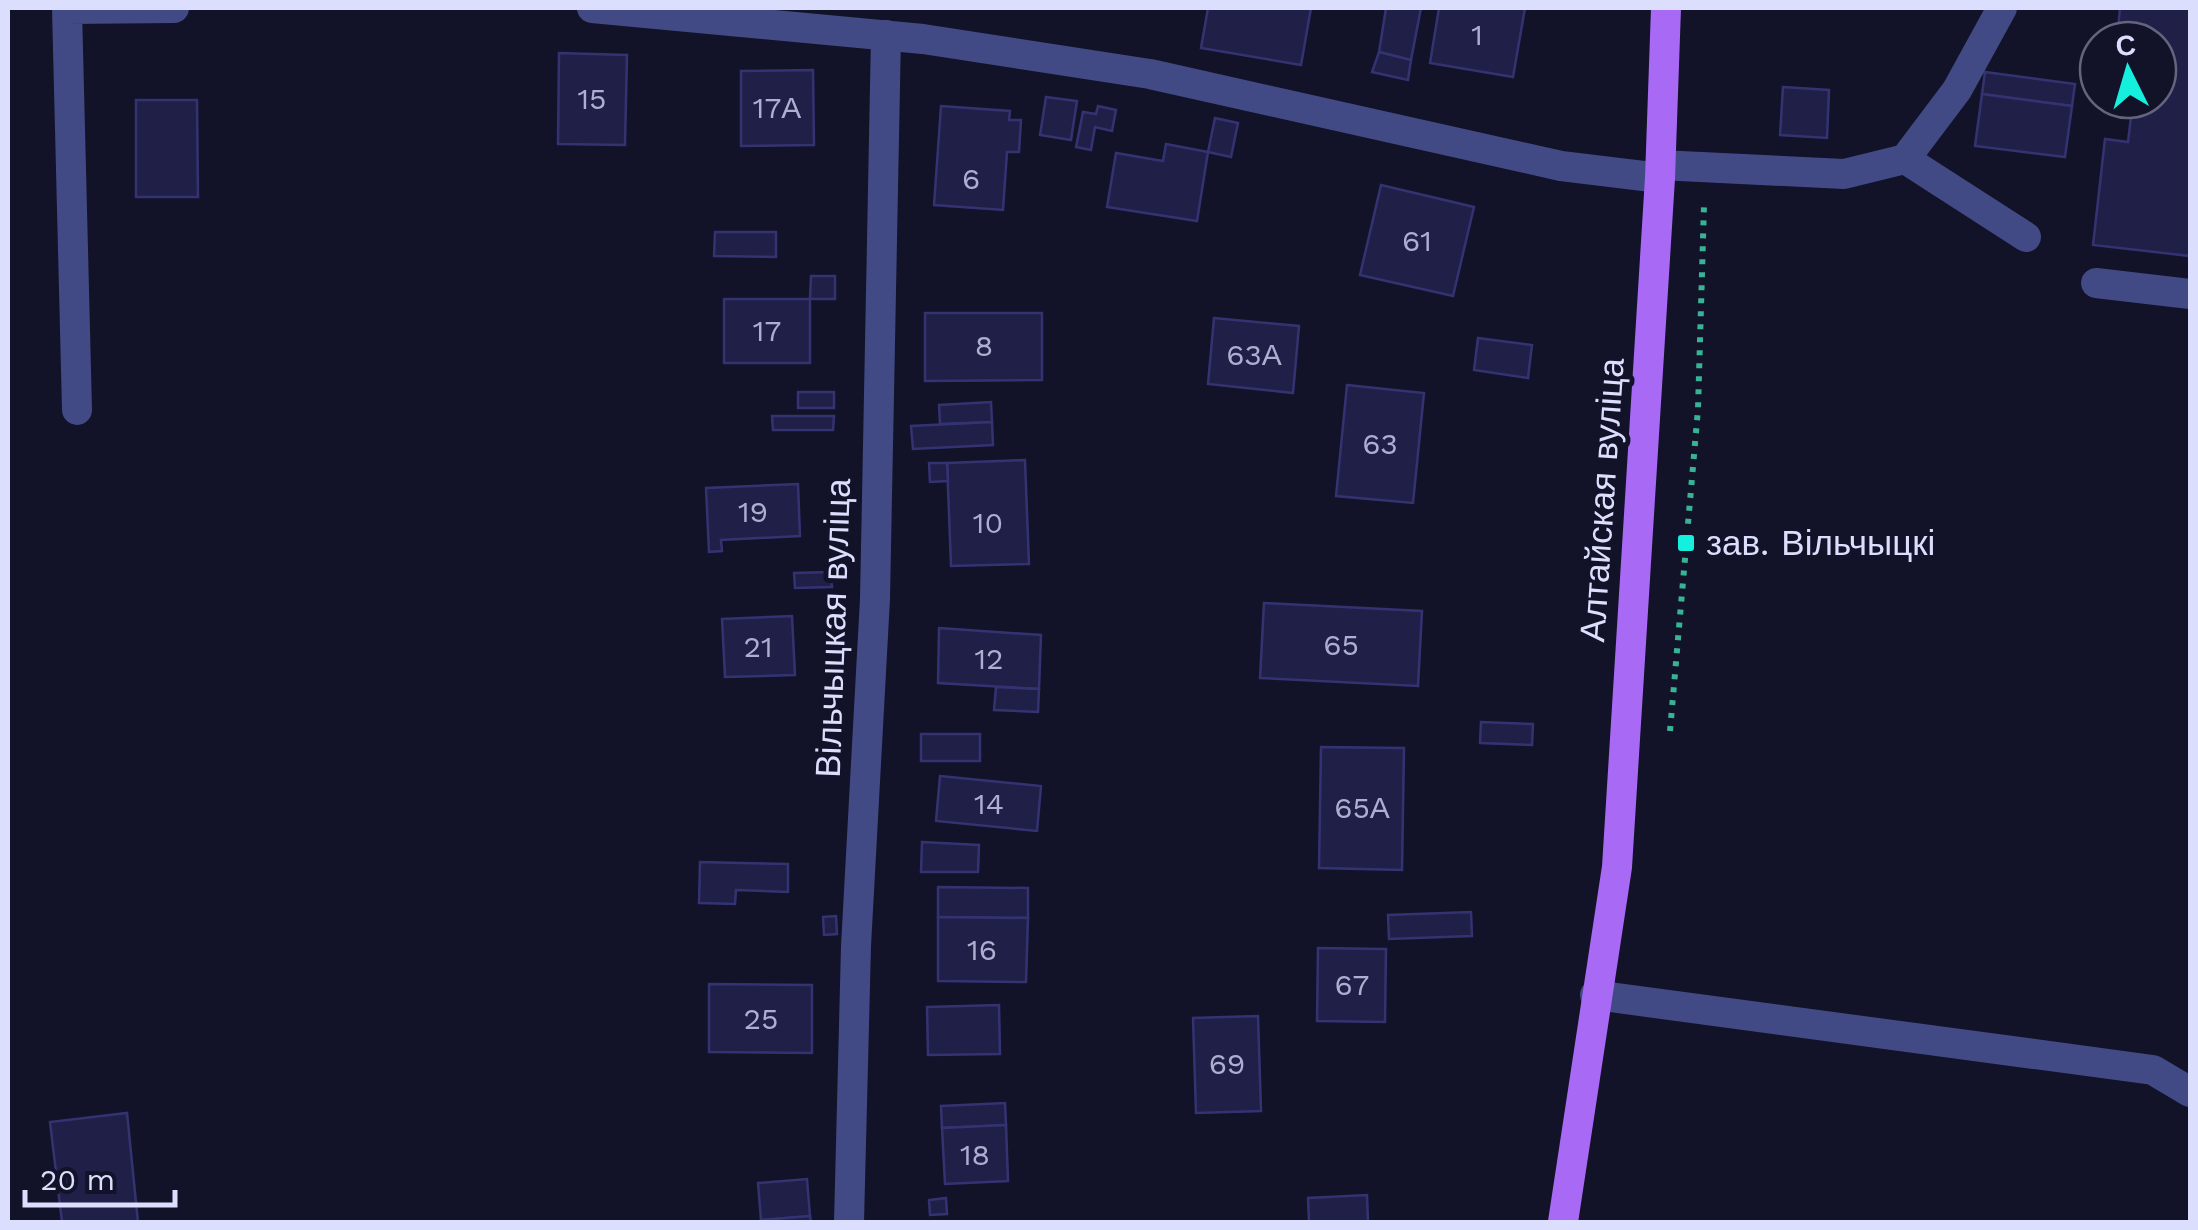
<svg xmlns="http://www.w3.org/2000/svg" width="2198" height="1230" font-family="'Work Sans',sans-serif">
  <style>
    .building { fill: #201f48; stroke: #343372; stroke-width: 2.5 }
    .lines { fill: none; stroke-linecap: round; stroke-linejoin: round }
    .path { stroke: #39b396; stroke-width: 6; stroke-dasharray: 5 8; stroke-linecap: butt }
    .minor { stroke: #414a84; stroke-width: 30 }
    .major { stroke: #a86af5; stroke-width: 30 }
    .poi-dot { fill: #15efdd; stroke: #121228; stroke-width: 4 }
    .labels { text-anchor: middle; stroke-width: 10; stroke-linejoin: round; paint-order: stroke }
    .number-label { font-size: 30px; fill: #adaed0 }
    .street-label { font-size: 35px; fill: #dcdefd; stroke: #121228 }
    .poi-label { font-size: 35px; fill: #dcdefd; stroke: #121228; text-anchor: start }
  </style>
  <rect width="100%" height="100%" fill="#121228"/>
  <g class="building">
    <path d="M1208,8H1311L1301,65L1201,48Z"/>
    <path d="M1386,8H1421L1411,60L1379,52Z"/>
    <path d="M1439,8H1525L1513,77L1430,63Z"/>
    <path d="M2120,8H2190V256L2093,245L2105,139L2128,142L2133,100H2158V40H2117Z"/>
    <path d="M1379,52L1411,60L1408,80L1372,72Z"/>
    <path d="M559,53L627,55L625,145L558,144Z"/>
    <path d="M813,70L814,145L741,146V71Z"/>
    <path d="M1985,72L2075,84L2072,106L1982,94Z"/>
    <path d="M1783,87L1829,90L1827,138L1780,135Z"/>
    <path d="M1982,94L2072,106L2065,157L1975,146Z"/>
    <path d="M1046,97L1077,101L1071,140L1040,135Z"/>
    <path d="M136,100H197L198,197H136Z"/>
    <path d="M941,106L1010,111L1009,120H1021L1019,152H1007L1003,210L934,205Z"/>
    <path d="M1098,106L1116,110L1112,131L1095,127L1091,150L1076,147L1083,112L1096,114Z"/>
    <path d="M1215,118L1238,123L1231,157L1208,152Z"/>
    <path d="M1166,144L1208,152L1197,221L1107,207L1116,153L1163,161Z"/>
    <path d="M1381,185L1474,207L1453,296L1360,275Z"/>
    <path d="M715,232H776V257L714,256Z"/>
    <path d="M811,276H835V299H810Z"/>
    <rect x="724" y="299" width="86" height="64"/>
    <path d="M925,313H1042V380L925,381Z"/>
    <path d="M1214,318L1299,326L1293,393L1208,384Z"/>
    <path d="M1478,338L1532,345L1528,378L1474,370Z"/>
    <path d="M1347,385L1424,393L1413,503L1336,496Z"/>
    <rect x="798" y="392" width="36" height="16"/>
    <path d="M991,402L992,422L940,424L939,405Z"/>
    <path d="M772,416H834L833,430H773Z"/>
    <path d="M992,422L993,445L913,449L911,426Z"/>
    <path d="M1025,460L1029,564L951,566L947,463Z"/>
    <path d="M929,463H947L948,481L930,482Z"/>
    <path d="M798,484L800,536L721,540L722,551L709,552L706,488Z"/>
    <path d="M831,572L832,587L795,588L794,573Z"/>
    <path d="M1264,603L1422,611L1418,686L1260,678Z"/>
    <path d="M792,616L795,675L725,677L722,619Z"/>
    <path d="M939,628L1041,635L1039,689L938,683Z"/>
    <path d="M996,687L1039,689L1038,712L994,710Z"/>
    <path d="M1481,722L1533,724L1532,745L1480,743Z"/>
    <rect x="921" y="734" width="59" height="27"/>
    <path d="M1321,747L1404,748L1402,870L1319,868Z"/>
    <path d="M940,776L1041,786L1037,831L936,821Z"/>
    <path d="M922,842L979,845L978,872H921Z"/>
    <path d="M700,862L788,864V892L736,890L735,904L699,903Z"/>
    <path d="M938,887L1028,888V918L938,917Z"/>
    <path d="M1471,912L1472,936L1389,939L1388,915Z"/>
    <path d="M836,916L837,934L824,935L823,917Z"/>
    <path d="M938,917L1028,918L1026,982L938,981Z"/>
    <path d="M1318,948L1386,949L1385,1022L1317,1021Z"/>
    <path d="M709,984L812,985V1053L709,1052Z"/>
    <path d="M999,1005L1000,1054L928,1055L927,1007Z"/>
    <path d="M1258,1016L1261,1111L1196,1113L1193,1018Z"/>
    <path d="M1005,1103L1006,1125L942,1128L941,1106Z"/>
    <path d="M127,1113L138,1222H62L50,1122Z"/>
    <path d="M1006,1125L1008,1181L945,1184L942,1128Z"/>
    <path d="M807,1179L810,1216L761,1220L758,1183Z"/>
    <path d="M1367,1195L1368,1222H1309L1308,1198Z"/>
    <path d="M946,1198L947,1214L930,1215L929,1200Z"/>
    <path d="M810,1216L811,1222H761V1220Z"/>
  </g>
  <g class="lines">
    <path class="path" d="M1670,731L1698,409L1704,205"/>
    <g class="minor">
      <path d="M592,8L923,39L1150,74L1561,166L1660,178"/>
      <path d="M1905,159L2026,237"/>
      <path d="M1660,165L1844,174L1905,159L1957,90L2002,8"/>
      <path d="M2096,283L2190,294"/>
      <path d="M77,410L67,9L174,8"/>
      <path d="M1595,995L2153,1070L2190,1092"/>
      <path d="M849,1222L856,946L875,599L886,35"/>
    </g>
    <path class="major" d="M1563,1222L1617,867L1660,178L1666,8"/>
  </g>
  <rect class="poi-dot" x="1676" y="533" width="20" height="20" rx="5"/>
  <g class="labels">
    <g class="number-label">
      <text x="1477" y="45">1</text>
      <text x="592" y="109">15</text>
      <text x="777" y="118">17А</text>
      <text x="971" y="189">6</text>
      <text x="1417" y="251">61</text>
      <text x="767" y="341">17</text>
      <text x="984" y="356">8</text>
      <text x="1254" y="365">63А</text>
      <text x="1380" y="454">63</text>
      <text x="753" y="522">19</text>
      <text x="988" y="533">10</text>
      <text x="1341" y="655">65</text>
      <text x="758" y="657">21</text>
      <text x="989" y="669">12</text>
      <text x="989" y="814">14</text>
      <text x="1362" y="818">65А</text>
      <text x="982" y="960">16</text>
      <text x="1352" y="995">67</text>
      <text x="761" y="1029">25</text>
      <text x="1227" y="1074">69</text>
      <text x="975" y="1165">18</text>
    </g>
    <g class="street-label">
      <text transform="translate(1602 500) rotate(-86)" y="12">Алтайская вуліца</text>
      <text transform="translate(833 628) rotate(-88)" y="12">Вільчыцкая вуліца</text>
    </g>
    <g class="poi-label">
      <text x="1706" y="555">зав. Вільчыцкі</text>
    </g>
  </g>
  <rect width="2198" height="1230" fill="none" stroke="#dcdefd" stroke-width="20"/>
  <g transform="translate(2128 70) rotate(355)"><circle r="48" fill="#121228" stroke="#63647d" stroke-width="2.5"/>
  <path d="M0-8L18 38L0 25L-18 38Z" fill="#15efdd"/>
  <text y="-15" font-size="28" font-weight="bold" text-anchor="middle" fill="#dcdefd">С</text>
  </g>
  <path d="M25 1190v15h150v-15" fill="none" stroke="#dcdefd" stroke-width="5"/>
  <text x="40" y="1190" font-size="30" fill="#dcdefd" stroke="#121228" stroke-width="8" paint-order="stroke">20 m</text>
</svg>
